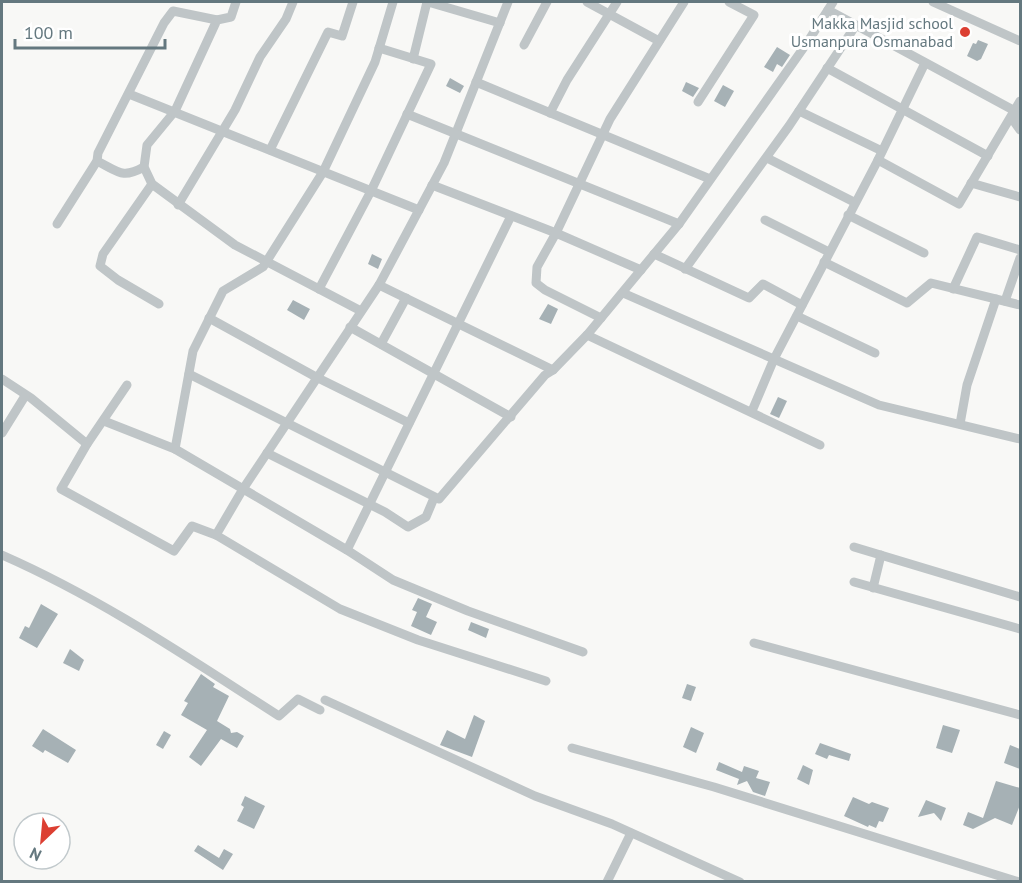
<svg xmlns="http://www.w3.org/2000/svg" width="1022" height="883" font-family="'PT Sans',sans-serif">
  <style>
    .building { fill: #a6b1b5 }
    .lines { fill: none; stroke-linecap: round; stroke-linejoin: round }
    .street { stroke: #bfc5c7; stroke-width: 9 }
    .poi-dot { fill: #dc3f32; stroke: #fff; stroke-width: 2 }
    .labels { text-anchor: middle; stroke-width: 6; stroke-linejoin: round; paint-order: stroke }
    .poi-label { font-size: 16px; fill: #64787f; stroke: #fff; text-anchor: end }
  </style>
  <rect width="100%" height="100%" fill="#f8f8f6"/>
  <g class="building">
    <path d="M978,40L988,44L981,59L977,61L967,56L973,43L976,44Z"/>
    <path d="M777,47L790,55L782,67L777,64L773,72L764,67Z"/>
    <path d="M450,78L464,86L460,93L446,86Z"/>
    <path d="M686,82L699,88L693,97L682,91Z"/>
    <path d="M723,85L734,91L725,107L714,101Z"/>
    <path d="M372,254L382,259L378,269L368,264Z"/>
    <path d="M293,300L310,309L304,320L287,310Z"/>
    <path d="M548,304L558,309L551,324L539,319Z"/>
    <path d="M778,397L787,401L779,418L770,414Z"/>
    <path d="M418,598L432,604L426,617L437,622L431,635L411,626L417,612L412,610Z"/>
    <path d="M41,604L58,614L37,648L19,638L25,626L29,628Z"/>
    <path d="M471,622L489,629L486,638L468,630Z"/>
    <path d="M70,649L84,660L79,671L63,663Z"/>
    <path d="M201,674L215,684L213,687L229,696L217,721L230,729L231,733L237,732L244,736L237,748L221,739L201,766L189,757L207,730L181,715L188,703L184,701Z"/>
    <path d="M687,684L696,687L691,701L682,698Z"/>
    <path d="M474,715L485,721L472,757L440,745L447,730L465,739Z"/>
    <path d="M943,725L960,730L952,753L936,748Z"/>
    <path d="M691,727L704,733L696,753L683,747Z"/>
    <path d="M43,729L76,750L68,763L45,750L43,753L32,746Z"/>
    <path d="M164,731L171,735L163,749L156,745Z"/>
    <path d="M820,743L851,754L849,761L829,755L827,759L815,754Z"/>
    <path d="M1010,745L1020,749V769L1004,763Z"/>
    <path d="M719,762L742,772L744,766L759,771L756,778L770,782L765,796L753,792L747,781L737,785L739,779L716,770Z"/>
    <path d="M803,765L813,770L809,785L797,779Z"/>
    <path d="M996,781L1020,788V805L1012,825L995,818L973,829L963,825L968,812L983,818Z"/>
    <path d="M245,796L265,806L254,829L237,821L244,807L241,805Z"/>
    <path d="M853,797L869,804L872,802L889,808L883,822L879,821L876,828L869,825L868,827L844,816Z"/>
    <path d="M926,800L946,808L941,821L934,813L918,817Z"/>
    <path d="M198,845L219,858L224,849L233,854L223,870L194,851Z"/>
  </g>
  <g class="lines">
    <g class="street">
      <path d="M236,2L231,17L217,20L175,111L147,145L144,167L152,184L235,245L361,311"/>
      <path d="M393,2L375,62L323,172L263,267L223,291L193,351L175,449L347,550L393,580L468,611L583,652"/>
      <path d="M428,2L500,23"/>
      <path d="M508,2L444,163L379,285L243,489L216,535L340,609L418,640L546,681"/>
      <path d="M587,2L659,41"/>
      <path d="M933,2L1020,41"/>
      <path d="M828,10L1015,111V123L1020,130"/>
      <path d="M524,45L547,2"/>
      <path d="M413,59L427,2"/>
      <path d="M827,68L988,156"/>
      <path d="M476,82L710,179"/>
      <path d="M129,94L419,210"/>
      <path d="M698,102L754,15L729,2"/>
      <path d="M799,111L882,151"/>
      <path d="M550,113L567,80L617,2"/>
      <path d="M407,114L679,224"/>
      <path d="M270,150L328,32L342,36L353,2"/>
      <path d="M767,158L854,202"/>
      <path d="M878,160L959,204L1020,101"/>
      <path d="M97,161C119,172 122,179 144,167"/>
      <path d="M971,183L1020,197"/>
      <path d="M152,184L103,254L100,266L118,280L159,304"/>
      <path d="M432,185L556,233L610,119L684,2"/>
      <path d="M178,205L235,110L260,57L286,19L293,2"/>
      <path d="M848,215L924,253"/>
      <path d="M765,220L829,252"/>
      <path d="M57,224L97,161L98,153L164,23L173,11L217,20"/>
      <path d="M654,254L749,298L763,284L802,305"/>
      <path d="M824,262L907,303L931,283L1020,305"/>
      <path d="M685,269L789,126L856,25"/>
      <path d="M379,285L553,370"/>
      <path d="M319,289L371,191L431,64L379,48"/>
      <path d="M953,289L977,237L1020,250"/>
      <path d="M623,293L879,405L1020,439"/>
      <path d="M1005,301L1020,258"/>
      <path d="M797,316L875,353"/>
      <path d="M209,318L316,377L409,423"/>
      <path d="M601,318L545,290L536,283L537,267L556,233L641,270"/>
      <path d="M350,327L511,417"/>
      <path d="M381,344L406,298"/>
      <path d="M189,374L439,499L545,375L553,370L587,335"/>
      <path d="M2,379L31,398L87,444"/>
      <path d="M127,385L87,444L61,489L174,551L192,526L216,535"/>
      <path d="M752,411L774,359L878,160L925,63"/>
      <path d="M104,421L175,449"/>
      <path d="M960,424L967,385L996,299"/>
      <path d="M2,433L25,396"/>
      <path d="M820,445L587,335L679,224L807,43L833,2"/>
      <path d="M267,453L385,512L408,527L426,517L434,498"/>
      <path d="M854,547L1020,597"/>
      <path d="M347,550L511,216"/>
      <path d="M2,555C102,599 187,657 279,716L298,699L320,710"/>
      <path d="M854,582L1020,629"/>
      <path d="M873,588L881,555"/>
      <path d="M754,643L1020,715"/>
      <path d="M325,700L535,796L612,824L740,882"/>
      <path d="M572,748L714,787L1019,882"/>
      <path d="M607,882L631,833"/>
    </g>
  </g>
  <circle class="poi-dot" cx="965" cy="32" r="6"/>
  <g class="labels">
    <g class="poi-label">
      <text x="953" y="29">Makka Masjid school<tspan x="953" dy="18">Usmanpura Osmanabad</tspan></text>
    </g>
  </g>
  <rect width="1022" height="883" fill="none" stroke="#64787f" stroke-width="6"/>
  <g transform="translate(42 841) rotate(206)"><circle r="28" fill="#ffffff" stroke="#c1c9cc" stroke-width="1.5"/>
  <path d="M0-4.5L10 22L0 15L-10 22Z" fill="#dc3f32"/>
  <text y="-9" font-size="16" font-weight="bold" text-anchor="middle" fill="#64787f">N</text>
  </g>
  <path d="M15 39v9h150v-9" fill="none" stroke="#64787f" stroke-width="3"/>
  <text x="24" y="39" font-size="18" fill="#64787f" stroke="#ffffff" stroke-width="4.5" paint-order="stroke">100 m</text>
</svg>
